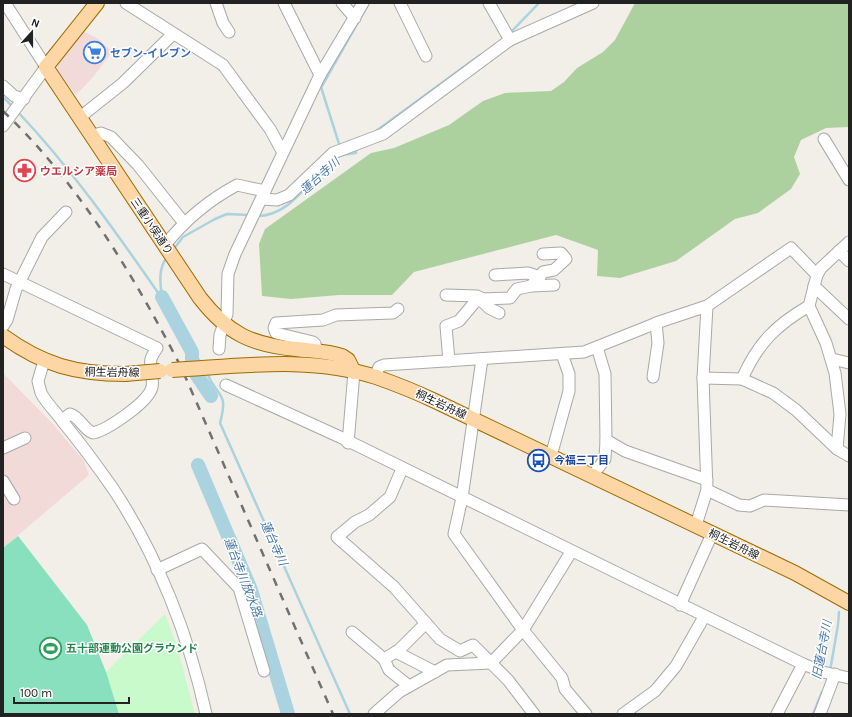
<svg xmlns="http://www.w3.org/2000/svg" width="852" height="717" font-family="Karla,'Noto Sans JP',sans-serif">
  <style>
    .commercial { fill: #f2dad9 }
    .forest { fill: #add19e }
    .park { fill: #c8facc }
    .pitch { fill: #88e0be }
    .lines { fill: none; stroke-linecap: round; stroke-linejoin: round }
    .stream { stroke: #aad3df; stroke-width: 2.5 }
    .river { stroke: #aad3df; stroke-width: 14 }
    .minor-casing { stroke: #a9a9a9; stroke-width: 13 }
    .major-casing { stroke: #a06b00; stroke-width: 16 }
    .minor { stroke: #fff; stroke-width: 11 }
    .major { stroke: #fcd6a4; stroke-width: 14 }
    .rail { stroke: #707070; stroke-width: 2.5; stroke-dasharray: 8 8; stroke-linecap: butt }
    .major-bridge-casing { stroke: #a06b00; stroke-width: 16; stroke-linecap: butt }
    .major-bridge { stroke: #fcd6a4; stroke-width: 14 }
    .labels { text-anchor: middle; stroke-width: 3; stroke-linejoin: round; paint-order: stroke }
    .shop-label { font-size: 11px; font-weight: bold; fill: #366cbe; stroke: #fff; text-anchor: start }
    .health-label { font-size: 11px; font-weight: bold; fill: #be3a42; stroke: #fff; text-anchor: start }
    .street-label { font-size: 11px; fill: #222; stroke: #fff }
    .transit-label { font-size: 11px; font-weight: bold; fill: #164399; stroke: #fff; text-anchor: start }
    .leisure-label { font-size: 11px; font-weight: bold; fill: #27864d; stroke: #fff; text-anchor: start }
    .water-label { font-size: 12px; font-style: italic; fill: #4a7aab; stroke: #fff }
  </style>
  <rect width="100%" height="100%" fill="#f2efe9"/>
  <g class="commercial">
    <path d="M83,31L97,38L112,52L94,76L76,95L57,70L59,60Z"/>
    <path d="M3,373L52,423L84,461L89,475L3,548Z"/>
  </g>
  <path class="forest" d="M635,3H849V127L826,128L801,140L794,157L800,174L791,189L758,213L735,219L676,261L620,278L597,276L598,250L556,235L414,272L392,295H339L291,299L262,296L259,244L265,229L371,153L394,148L449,125L483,101L505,93L551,91L564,82L577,68L603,52L615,40Z"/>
  <path class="park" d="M18,536L87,625L106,672L165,614L177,646L195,714H3V548Z"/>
  <path class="pitch" d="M18,536L87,625L106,672L119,714H3V548Z"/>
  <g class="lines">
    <g class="stream">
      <path d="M510,33L539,3"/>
      <path d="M321,87L340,147"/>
      <path d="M321,88L369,3"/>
      <path d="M3,97L14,108"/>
      <path d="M17,111C71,168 116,232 161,297"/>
      <path d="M376,131L480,55"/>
      <path d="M256,216C293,217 311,174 338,157C342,154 350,154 356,153V148"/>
      <path d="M173,250L183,237L215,219L227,214L249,215"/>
      <path d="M162,297C160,283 158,269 167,257"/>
      <path d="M192,352L200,361"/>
      <path d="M207,373C217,399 229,390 220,423L350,714"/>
      <path d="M830,671L838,625L839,612"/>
      <path d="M813,714L822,692"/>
    </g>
    <g class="river">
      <path d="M162,297L192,352V361"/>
      <path d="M196,374L211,396"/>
      <path d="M198,465L251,590L288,714"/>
    </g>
    <defs>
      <g id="minor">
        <path d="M126,3L223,65L270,129L282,151"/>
        <path d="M216,3L223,23L229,32"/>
        <path d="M284,3L320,75"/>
        <path d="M342,3L355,18"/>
        <path d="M400,3L426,56"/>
        <path d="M489,3L510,40"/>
        <path d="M3,86L14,96L24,99"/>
        <path d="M79,118L123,83L173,34"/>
        <path d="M3,126L46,67L5,3"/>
        <path d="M92,135L101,133L111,137L138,165L184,223"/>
        <path d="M824,139L849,180"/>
        <path d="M262,199L277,200L289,195L333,153L383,134L510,40L593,3"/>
        <path d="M165,245C185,220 209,200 237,185L265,191"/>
        <path d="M839,251L849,261"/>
        <path d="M3,274L157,348C155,351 152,355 151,359C149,368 154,378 152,387C149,402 107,430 93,433C83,429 80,417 70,414L62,420"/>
        <path d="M495,275L528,273L540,277"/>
        <path d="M531,286L554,285"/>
        <path d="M814,286L849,319"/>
        <path d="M446,295L477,296L483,299"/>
        <path d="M481,300L489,308L499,313"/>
        <path d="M3,326L7,320L16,289L42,237L66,212"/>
        <path d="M219,349L220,335L227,314L228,274L235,254L320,75L363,3"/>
        <path d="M317,351L315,344L313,342L276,333L274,328L276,323L323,320L336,315L393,313L398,309"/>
        <path d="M482,359L462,498L454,534L523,630L562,678L565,689L586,714"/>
        <path d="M832,359L849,363"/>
        <path d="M44,361L38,381L41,393C47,404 56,412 63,422C81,444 98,467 114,490C158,557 189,636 206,714"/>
        <path d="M449,361L446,326L459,321L475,302L483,299L510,298L517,289L531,286L543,272L554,270L566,259L561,253L543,254"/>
        <path d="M375,377L379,367L384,365L584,352L659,322L707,306L791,248L817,275"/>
        <path d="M653,377L658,343L656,323"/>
        <path d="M703,378L742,379L773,393L796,410L837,449L849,456"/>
        <path d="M742,379C758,343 776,325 809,306"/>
        <path d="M226,385L340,437L803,664L823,672L849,678"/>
        <path d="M606,440L625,451L707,480"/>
        <path d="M348,443L354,372"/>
        <path d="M3,448L25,438"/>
        <path d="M837,449L840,414L835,373L826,343L809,306L817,275L821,268L849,242"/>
        <path d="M551,456L569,391V374L562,354"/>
        <path d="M402,469L390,497L369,515L355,522L337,537L394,587L440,639L460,651L473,645L508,680L534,714"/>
        <path d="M592,476L605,459L606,440L605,374L597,347"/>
        <path d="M3,481L14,499"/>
        <path d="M707,490L739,505L750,506L764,500L849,505"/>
        <path d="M696,525L707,490L703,378L707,306"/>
        <path d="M157,570L202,549L239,588L264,671"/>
        <path d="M680,605L712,534"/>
        <path d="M352,632L384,659L399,650L426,623"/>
        <path d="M396,652L435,672"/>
        <path d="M384,659L389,670L409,686"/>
        <path d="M374,714L399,692L447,665L491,663L523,630L571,552"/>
        <path d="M623,714L655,691L676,666L704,617"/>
        <path d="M777,714L803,664"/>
        <path d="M820,714L835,674"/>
      </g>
      <g id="major">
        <path d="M97,3L46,67L200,298C228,334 252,345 296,349C312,351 328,351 342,356L348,360L354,372"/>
        <path d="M3,336C43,365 76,374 125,374"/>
        <path d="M187,369C249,365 315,357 376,377C396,384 416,392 435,401L795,573L849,603"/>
      </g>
    </defs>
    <use href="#minor" class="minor-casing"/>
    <use href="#major" class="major-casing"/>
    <use href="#minor" class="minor"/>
    <use href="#major" class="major"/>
    <path class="rail" d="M3,111C78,182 134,276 181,367L333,714"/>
    <defs>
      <g id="major-bridge">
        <path d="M172,370L187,369"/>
        <path d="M125,374L160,371"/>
      </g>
    </defs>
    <use href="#major-bridge" class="major-bridge-casing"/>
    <use href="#major-bridge" class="major-bridge"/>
  </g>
  <defs>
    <symbol id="supermarket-ring" viewBox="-11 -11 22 22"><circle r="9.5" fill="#fff" stroke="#3f7fe0" stroke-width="1.5"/><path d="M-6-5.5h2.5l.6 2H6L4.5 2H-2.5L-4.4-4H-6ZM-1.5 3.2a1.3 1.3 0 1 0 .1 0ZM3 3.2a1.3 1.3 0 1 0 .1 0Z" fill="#3f7fe0"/></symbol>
    <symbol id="pharmacy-ring" viewBox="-11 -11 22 22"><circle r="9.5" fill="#fff" stroke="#e0444e" stroke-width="1.5"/><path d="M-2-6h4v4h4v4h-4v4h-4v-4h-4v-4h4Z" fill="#e0444e"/></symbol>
    <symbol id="bus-ring" viewBox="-11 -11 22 22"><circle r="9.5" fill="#fff" stroke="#1a4fb4" stroke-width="1.5"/><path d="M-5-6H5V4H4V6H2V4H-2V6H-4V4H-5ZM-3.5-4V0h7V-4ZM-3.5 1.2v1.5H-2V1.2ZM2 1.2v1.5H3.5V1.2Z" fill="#1a4fb4"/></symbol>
    <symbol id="stadium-ring" viewBox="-11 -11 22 22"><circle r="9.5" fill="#fff" stroke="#2e9e5b" stroke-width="1.5"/><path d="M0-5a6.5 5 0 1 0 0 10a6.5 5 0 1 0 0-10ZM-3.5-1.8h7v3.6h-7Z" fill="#2e9e5b"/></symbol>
  </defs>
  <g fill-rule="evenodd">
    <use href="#supermarket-ring" x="82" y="40" width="25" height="25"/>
    <use href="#pharmacy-ring" x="12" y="158" width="25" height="25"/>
    <use href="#bus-ring" x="526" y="448" width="25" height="25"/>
    <use href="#stadium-ring" x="38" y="636" width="25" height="25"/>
  </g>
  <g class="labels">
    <g class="shop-label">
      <text x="110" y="57">セブン-イレブン</text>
    </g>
    <g class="health-label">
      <text x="40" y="175">ウエルシア薬局</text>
    </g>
    <g class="street-label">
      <text transform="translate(152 226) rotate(56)" y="4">三重小俣通り</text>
      <text transform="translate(112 372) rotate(1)" y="4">桐生岩舟線</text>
      <text transform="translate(441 404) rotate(25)" y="4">桐生岩舟線</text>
      <text transform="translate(734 544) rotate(26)" y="4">桐生岩舟線</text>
    </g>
    <g class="transit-label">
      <text x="554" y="464">今福三丁目</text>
    </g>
    <g class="leisure-label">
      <text x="66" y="652">五十部運動公園グラウンド</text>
    </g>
    <g class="water-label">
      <text transform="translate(320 176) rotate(-42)" y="4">蓮台寺川</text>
      <text transform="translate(274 543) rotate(66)" y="4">蓮台寺川</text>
      <text transform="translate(243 577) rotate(69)" y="4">蓮台寺川放水路</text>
      <text transform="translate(822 650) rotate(-79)" y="4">旧蓮台寺川</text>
    </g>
  </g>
  <rect width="852" height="717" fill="none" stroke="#222222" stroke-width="8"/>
  <g transform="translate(32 32) rotate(21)" stroke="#ffffff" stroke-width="3" paint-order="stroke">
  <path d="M0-3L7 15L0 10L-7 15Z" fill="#222222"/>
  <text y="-6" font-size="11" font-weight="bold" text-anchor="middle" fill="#222222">N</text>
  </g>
  <path d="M14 697v6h115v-6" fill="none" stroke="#222222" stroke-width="2"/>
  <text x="20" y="697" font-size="12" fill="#222222" stroke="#ffffff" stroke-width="3" paint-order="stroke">100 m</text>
</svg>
